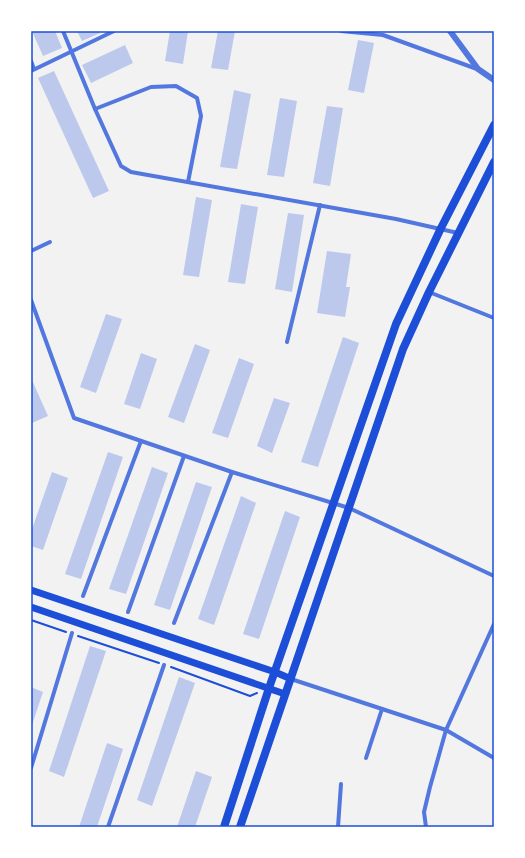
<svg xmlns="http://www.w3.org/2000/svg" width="525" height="858" font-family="Signika,sans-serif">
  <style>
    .building { fill: #bdc9ec }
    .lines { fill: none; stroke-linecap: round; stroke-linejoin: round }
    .path { stroke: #1d4ed8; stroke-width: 2 }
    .minor { stroke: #5277de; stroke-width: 4 }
    .tertiary { stroke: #5277de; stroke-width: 6 }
    .secondary { stroke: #1d4ed8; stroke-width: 7 }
    .primary { stroke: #1d4ed8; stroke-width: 8 }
    .neatline { fill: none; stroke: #1d4ed8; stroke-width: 1.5 }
  </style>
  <rect width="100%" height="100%" fill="#f2f2f2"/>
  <g class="building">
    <path d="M32,31H55L62,48L43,56Z"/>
    <path d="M77,31H99L100,33L82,41Z"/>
    <path d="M170,31H188L183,64L165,61Z"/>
    <path d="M218,31H235L228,70L211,68Z"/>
    <path d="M358,40L374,43L364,93L348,90Z"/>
    <path d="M125,45L133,63L91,83L82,65Z"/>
    <path d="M54,71L109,191L93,198L38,78Z"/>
    <path d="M234,90L251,94L237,169L220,167Z"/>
    <path d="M280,98L297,101L284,177L267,175Z"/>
    <path d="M327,106L343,108L330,186L313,183Z"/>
    <path d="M196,197L212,200L199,277L183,275Z"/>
    <path d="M241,204L258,207L245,284L228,282Z"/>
    <path d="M288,213L304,215L292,292L275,289Z"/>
    <path d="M327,251L351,254L346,287H350L345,317L317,313Z"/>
    <path d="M106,314L122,319L96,393L80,387Z"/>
    <path d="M343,337L359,343L318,467L301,462Z"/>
    <path d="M195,344L210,350L184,423L168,417Z"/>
    <path d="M141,353L157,359L140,409L124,404Z"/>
    <path d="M239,358L254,364L228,438L212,433Z"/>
    <path d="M31,378L48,416L32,423L31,421Z"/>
    <path d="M274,398L290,403L272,453L257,446Z"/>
    <path d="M108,452L123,457L81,579L65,574Z"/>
    <path d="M152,467L168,473L126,594L109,589Z"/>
    <path d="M52,472L68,478L43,550L31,546V532Z"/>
    <path d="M196,482L212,487L170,610L154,605Z"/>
    <path d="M241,496L256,503L214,625L198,619Z"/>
    <path d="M285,511L300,517L259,639L243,634Z"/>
    <path d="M90,646L106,651L64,777L49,771Z"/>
    <path d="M179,677L195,683L152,806L137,800Z"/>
    <path d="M31,687L43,692L31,728Z"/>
    <path d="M107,743L123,749L97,827H79Z"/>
    <path d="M196,771L212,777L195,827H177Z"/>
  </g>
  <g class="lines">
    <g class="path">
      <path d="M31,620L66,632"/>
      <path d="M78,636L159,663"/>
      <path d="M171,667L250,696L257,693"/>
    </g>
    <g class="minor">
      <path d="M63,31L95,109L121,166L131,172L396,219L458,233"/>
      <path d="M341,31L383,35L477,69"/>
      <path d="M31,61L34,69"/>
      <path d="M31,71L114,31"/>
      <path d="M95,109L151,87L176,86L197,98L201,116L188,182"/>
      <path d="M31,251L50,242"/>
      <path d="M429,292L494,318"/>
      <path d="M31,300L74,418L232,472L349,508L494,576"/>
      <path d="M287,342L320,205"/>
      <path d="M83,596L141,441"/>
      <path d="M128,612L184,456"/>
      <path d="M174,623L232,472"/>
      <path d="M291,679L446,730L494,758"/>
      <path d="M366,758L382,709"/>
      <path d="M31,768L72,633"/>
      <path d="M108,827L164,665"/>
      <path d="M338,827L341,784"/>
      <path d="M426,827L424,812L430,787L446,730L494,624"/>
    </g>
    <path class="tertiary" d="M450,31L478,69L494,80"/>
    <g class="secondary">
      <path d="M31,590L275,672L291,679"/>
      <path d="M31,607L285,694"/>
    </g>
    <g class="primary">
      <path d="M224,827L269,688L396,324L441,228L494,125"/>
      <path d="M240,827L403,349L429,292L494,162"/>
    </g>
  </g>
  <rect width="525" height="858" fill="none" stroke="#ffffff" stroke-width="64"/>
  <rect x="32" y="32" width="461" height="794" class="neatline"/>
</svg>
